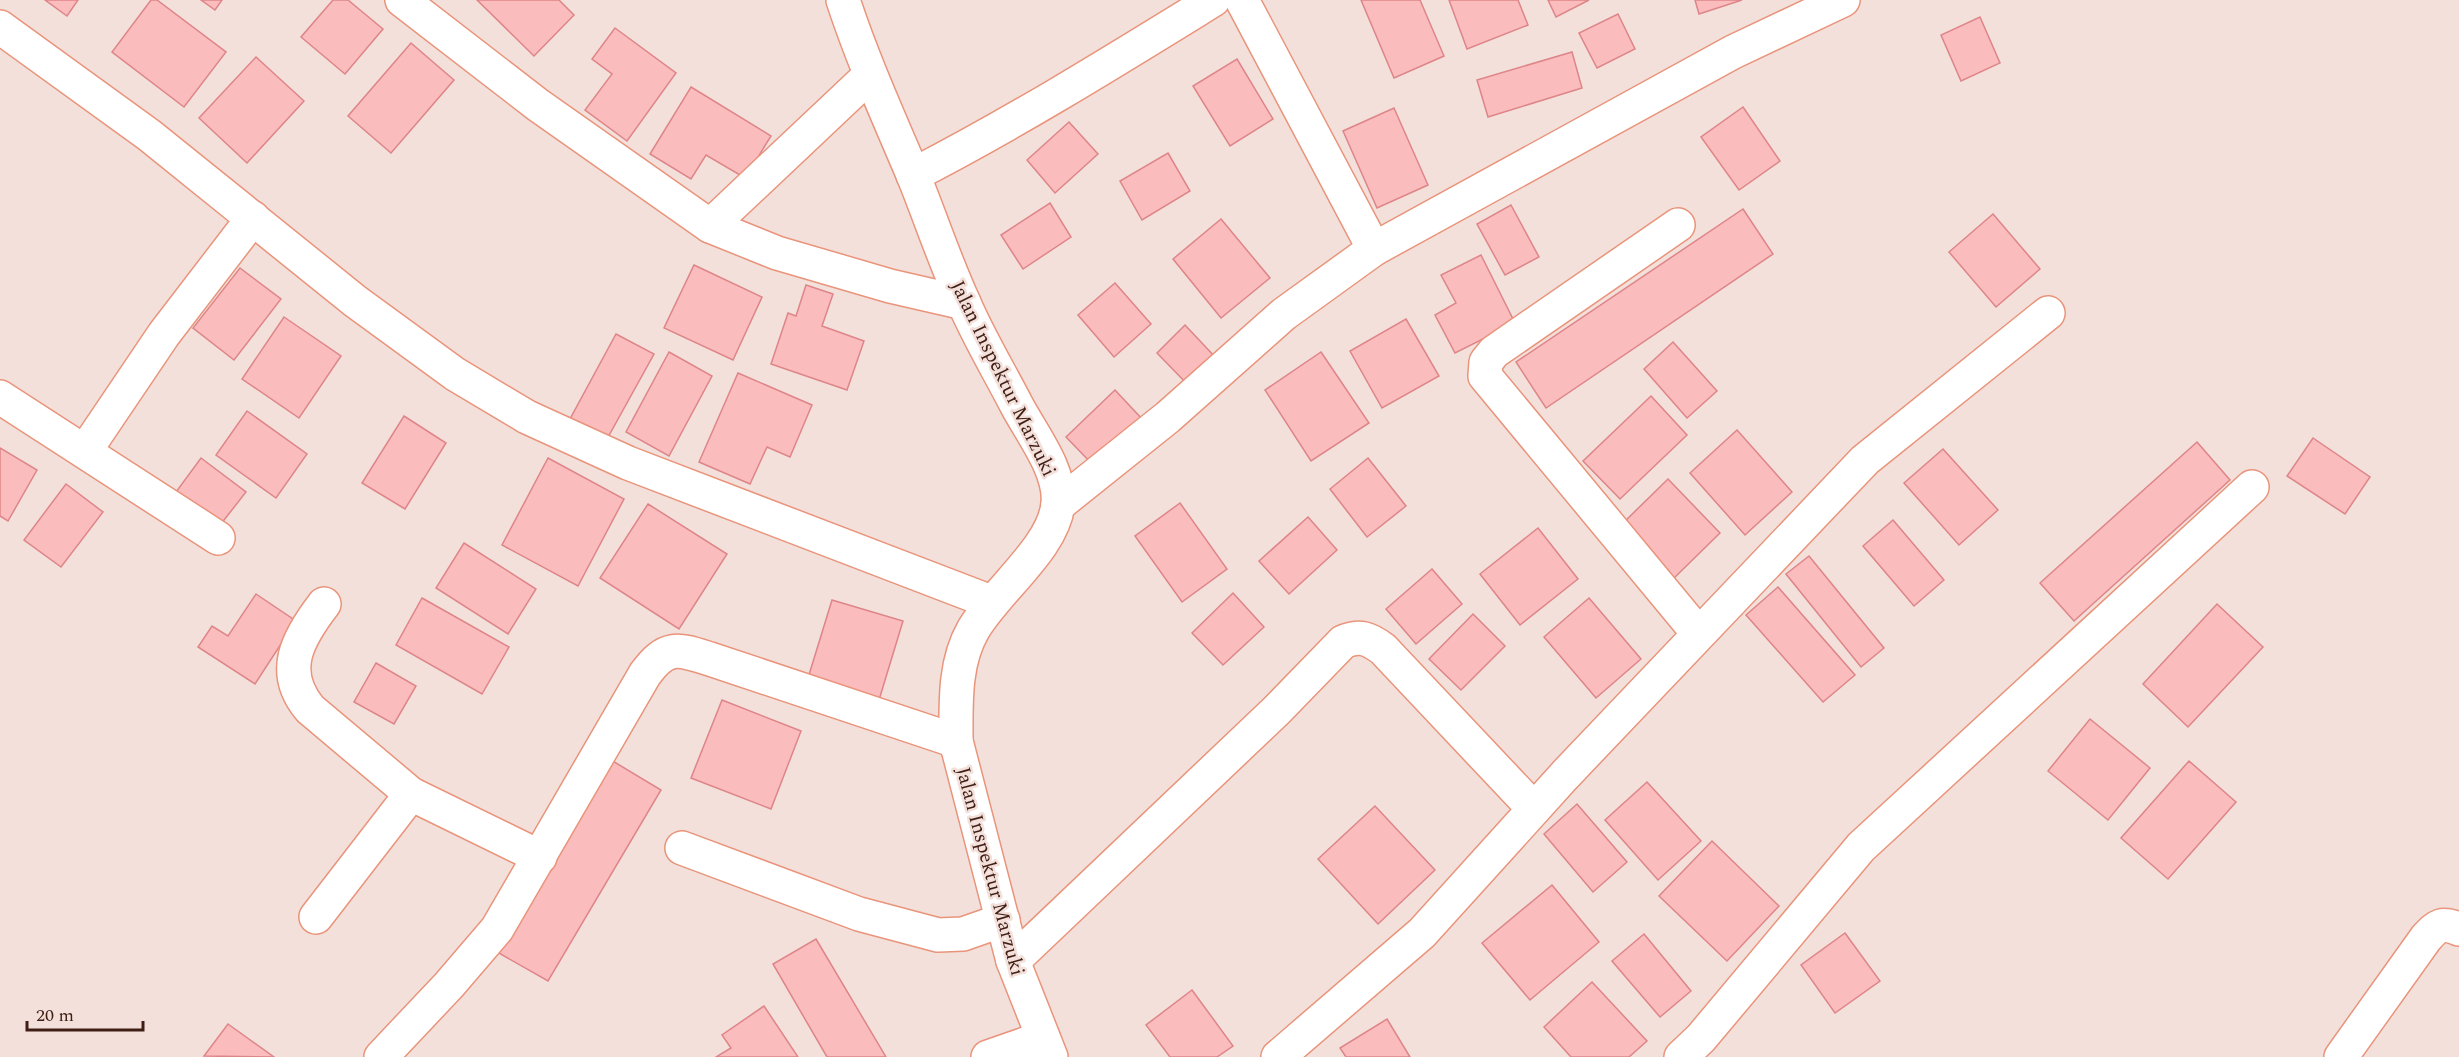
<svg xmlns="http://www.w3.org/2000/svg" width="2459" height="1057" font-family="Spectral,serif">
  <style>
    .building { fill: #fabcbd; stroke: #de8588; stroke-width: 1.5 }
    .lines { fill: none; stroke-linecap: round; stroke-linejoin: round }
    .minor-casing { stroke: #e9947b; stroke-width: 36 }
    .minor { stroke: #fff; stroke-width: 33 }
    .labels { text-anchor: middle; stroke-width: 5; stroke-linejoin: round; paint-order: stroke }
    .street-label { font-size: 20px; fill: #3f1e14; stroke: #f3e0db }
  </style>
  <rect width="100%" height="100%" fill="#f3e0db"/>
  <g class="building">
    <path d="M45,0H78L67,16Z"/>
    <path d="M151,0H157L226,52L184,107L112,52Z"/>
    <path d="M201,0H222L215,10Z"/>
    <path d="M333,0H348L383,29L345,74L301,37Z"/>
    <path d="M477,0H559L574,15L534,56Z"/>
    <path d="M1361,0H1420L1444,56L1394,78Z"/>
    <path d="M1449,0H1518L1528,25L1467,49Z"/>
    <path d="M1548,0H1589L1556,17Z"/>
    <path d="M1695,0H1742L1699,14Z"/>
    <path d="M1618,14L1635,49L1597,68L1579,33Z"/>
    <path d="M1980,17L2000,63L1961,81L1941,35Z"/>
    <path d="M615,28L676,73L627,141L585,110L612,74L592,59Z"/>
    <path d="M411,43L454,80L391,153L348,116Z"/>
    <path d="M1572,52L1582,88L1488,117L1477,80Z"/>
    <path d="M256,57L304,101L247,163L199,118Z"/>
    <path d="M1237,59L1273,119L1230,146L1193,86Z"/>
    <path d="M691,87L771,136L745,178L706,155L691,179L650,154Z"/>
    <path d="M1743,107L1780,161L1739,190L1701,137Z"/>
    <path d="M1394,108L1428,185L1377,208L1343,131Z"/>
    <path d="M1069,122L1098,154L1055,193L1027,160Z"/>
    <path d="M1168,153L1190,191L1142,220L1120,181Z"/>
    <path d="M1050,203L1071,237L1023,269L1001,235Z"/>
    <path d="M1511,205L1539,257L1505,275L1477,224Z"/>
    <path d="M1743,209L1773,254L1546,408L1516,362Z"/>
    <path d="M1993,214L2040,269L1996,307L1949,252Z"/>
    <path d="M1221,219L1270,278L1221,318L1173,259Z"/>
    <path d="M1481,255L1515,323L1455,353L1435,315L1456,303L1441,275Z"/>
    <path d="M694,265L762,297L733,360L664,328Z"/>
    <path d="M240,268L281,299L234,360L193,328Z"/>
    <path d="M1115,283L1151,324L1114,357L1078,315Z"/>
    <path d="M806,285L833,294L822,326L864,341L847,390L771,364L788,313L796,316Z"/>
    <path d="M284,317L341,356L299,418L242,379Z"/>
    <path d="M1406,319L1439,376L1382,408L1350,351Z"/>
    <path d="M1185,325L1217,359L1189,386L1157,353Z"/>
    <path d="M616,334L654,354L607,439L570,419Z"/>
    <path d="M1673,342L1717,391L1687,418L1644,369Z"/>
    <path d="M669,352L712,376L669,456L626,432Z"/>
    <path d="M1321,352L1369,423L1311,461L1265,390Z"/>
    <path d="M738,373L812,405L790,457L767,447L750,484L699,462Z"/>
    <path d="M1115,390L1143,420L1095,467L1066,437Z"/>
    <path d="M1651,396L1687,435L1620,499L1583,461Z"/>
    <path d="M247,411L307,454L276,498L216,455Z"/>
    <path d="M404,416L446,443L405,509L362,483Z"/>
    <path d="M1737,430L1792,492L1745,535L1690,473Z"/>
    <path d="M2313,438L2370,477L2345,514L2287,476Z"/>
    <path d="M2197,442L2230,480L2074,621L2040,583Z"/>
    <path d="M0,448L37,470L8,521L0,516Z"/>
    <path d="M1943,449L1998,510L1959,545L1904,483Z"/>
    <path d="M201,458L246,492L217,529L173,496Z"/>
    <path d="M548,458L624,499L578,586L502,545Z"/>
    <path d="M1368,458L1406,506L1367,537L1330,489Z"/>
    <path d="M1668,479L1720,533L1671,581L1619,527Z"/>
    <path d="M66,484L103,512L61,567L24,540Z"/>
    <path d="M1180,503L1227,569L1182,602L1135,536Z"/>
    <path d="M648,504L727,554L679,629L600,578Z"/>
    <path d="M1308,517L1337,550L1289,594L1259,561Z"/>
    <path d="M1893,520L1944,580L1914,606L1863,546Z"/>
    <path d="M1538,528L1578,579L1520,625L1480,574Z"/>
    <path d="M464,543L536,589L508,634L436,588Z"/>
    <path d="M1809,556L1884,648L1861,667L1786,574Z"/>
    <path d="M1432,569L1462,604L1416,644L1386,609Z"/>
    <path d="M1778,587L1855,675L1823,702L1746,615Z"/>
    <path d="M1233,593L1264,627L1223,665L1192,633Z"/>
    <path d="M256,594L296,621L255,684L198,647L212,626L228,636Z"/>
    <path d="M422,598L509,647L482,694L396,645Z"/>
    <path d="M1589,598L1641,659L1596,698L1544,637Z"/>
    <path d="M832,600L903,621L879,700L808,678Z"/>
    <path d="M2217,604L2263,647L2188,727L2143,684Z"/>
    <path d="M1473,614L1505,646L1461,690L1429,659Z"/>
    <path d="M376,663L416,686L394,724L354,702Z"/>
    <path d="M722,700L801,731L771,809L691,778Z"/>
    <path d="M2090,719L2150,768L2108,820L2048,771Z"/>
    <path d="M611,760L661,790L548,981L497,952Z"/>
    <path d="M2189,761L2236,802L2168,879L2121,838Z"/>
    <path d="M1647,782L1701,841L1658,880L1605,820Z"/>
    <path d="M1577,804L1627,862L1593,892L1544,834Z"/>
    <path d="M1375,806L1435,870L1378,924L1318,859Z"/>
    <path d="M1712,841L1779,906L1727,961L1659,896Z"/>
    <path d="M1552,885L1599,942L1530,1000L1482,943Z"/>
    <path d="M1845,933L1880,981L1835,1013L1801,965Z"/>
    <path d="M1644,934L1691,991L1660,1017L1612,961Z"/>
    <path d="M816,939L886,1057H827L773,964Z"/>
    <path d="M1592,982L1647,1041L1629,1057H1571L1544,1027Z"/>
    <path d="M1192,990L1233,1046L1217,1057H1170L1146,1025Z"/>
    <path d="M764,1006L798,1057H716L731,1048L722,1035Z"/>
    <path d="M1387,1019L1410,1057H1346L1340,1048Z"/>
    <path d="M228,1024L274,1057L204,1056Z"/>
  </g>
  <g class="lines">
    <defs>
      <g id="minor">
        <path d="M402,0L538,105L710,226L777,253L890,286L964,303"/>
        <path d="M843,0C863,61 889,118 914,177C931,219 945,262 964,303C979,338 999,371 1016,404C1031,433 1061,470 1058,503C1055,547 995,591 973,630C954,663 956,704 956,741L1013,961L1051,1057"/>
        <path d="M1242,0L1374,249"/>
        <path d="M0,27L149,135L355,301L455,374L527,417L628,463L991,602"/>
        <path d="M913,175C1016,122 1114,61 1213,0"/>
        <path d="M1678,225L1494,352L1486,362L1485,376L1698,633"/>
        <path d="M710,226L869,76"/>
        <path d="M0,397L218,538"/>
        <path d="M85,451L164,334L253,218"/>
        <path d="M1058,505L1168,417L1284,314L1374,249L1733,52L1843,0"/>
        <path d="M324,604C297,639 279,672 310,709L411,794L540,857"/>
        <path d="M682,848L859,914L938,935L963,934L1003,920"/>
        <path d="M316,917L411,794"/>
        <path d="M1013,961L1277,710L1343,642C1360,635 1368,638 1383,649L1534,809"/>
        <path d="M381,1057L449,985L497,929L645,674C667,644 678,649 710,659L956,741"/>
        <path d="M988,1057L1043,1038"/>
        <path d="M1278,1057L1422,933L1565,775L1865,460L2048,313"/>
        <path d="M1681,1057L1701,1038L1861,847L2252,487"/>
        <path d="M2341,1057L2426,938C2438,925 2442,922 2459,929"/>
      </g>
    </defs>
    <use href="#minor" class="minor-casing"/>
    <use href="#minor" class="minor"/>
  </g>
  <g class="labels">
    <g class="street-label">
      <text transform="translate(1004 378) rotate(64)" y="7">Jalan Inspektur Marzuki</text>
      <text transform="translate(991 871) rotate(75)" y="7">Jalan Inspektur Marzuki</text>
    </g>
  </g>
  <path d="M27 1021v9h116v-9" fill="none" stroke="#3f1e14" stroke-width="3"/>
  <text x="36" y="1021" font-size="18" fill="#3f1e14" stroke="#f3e0db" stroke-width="4.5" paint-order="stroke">20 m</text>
</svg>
